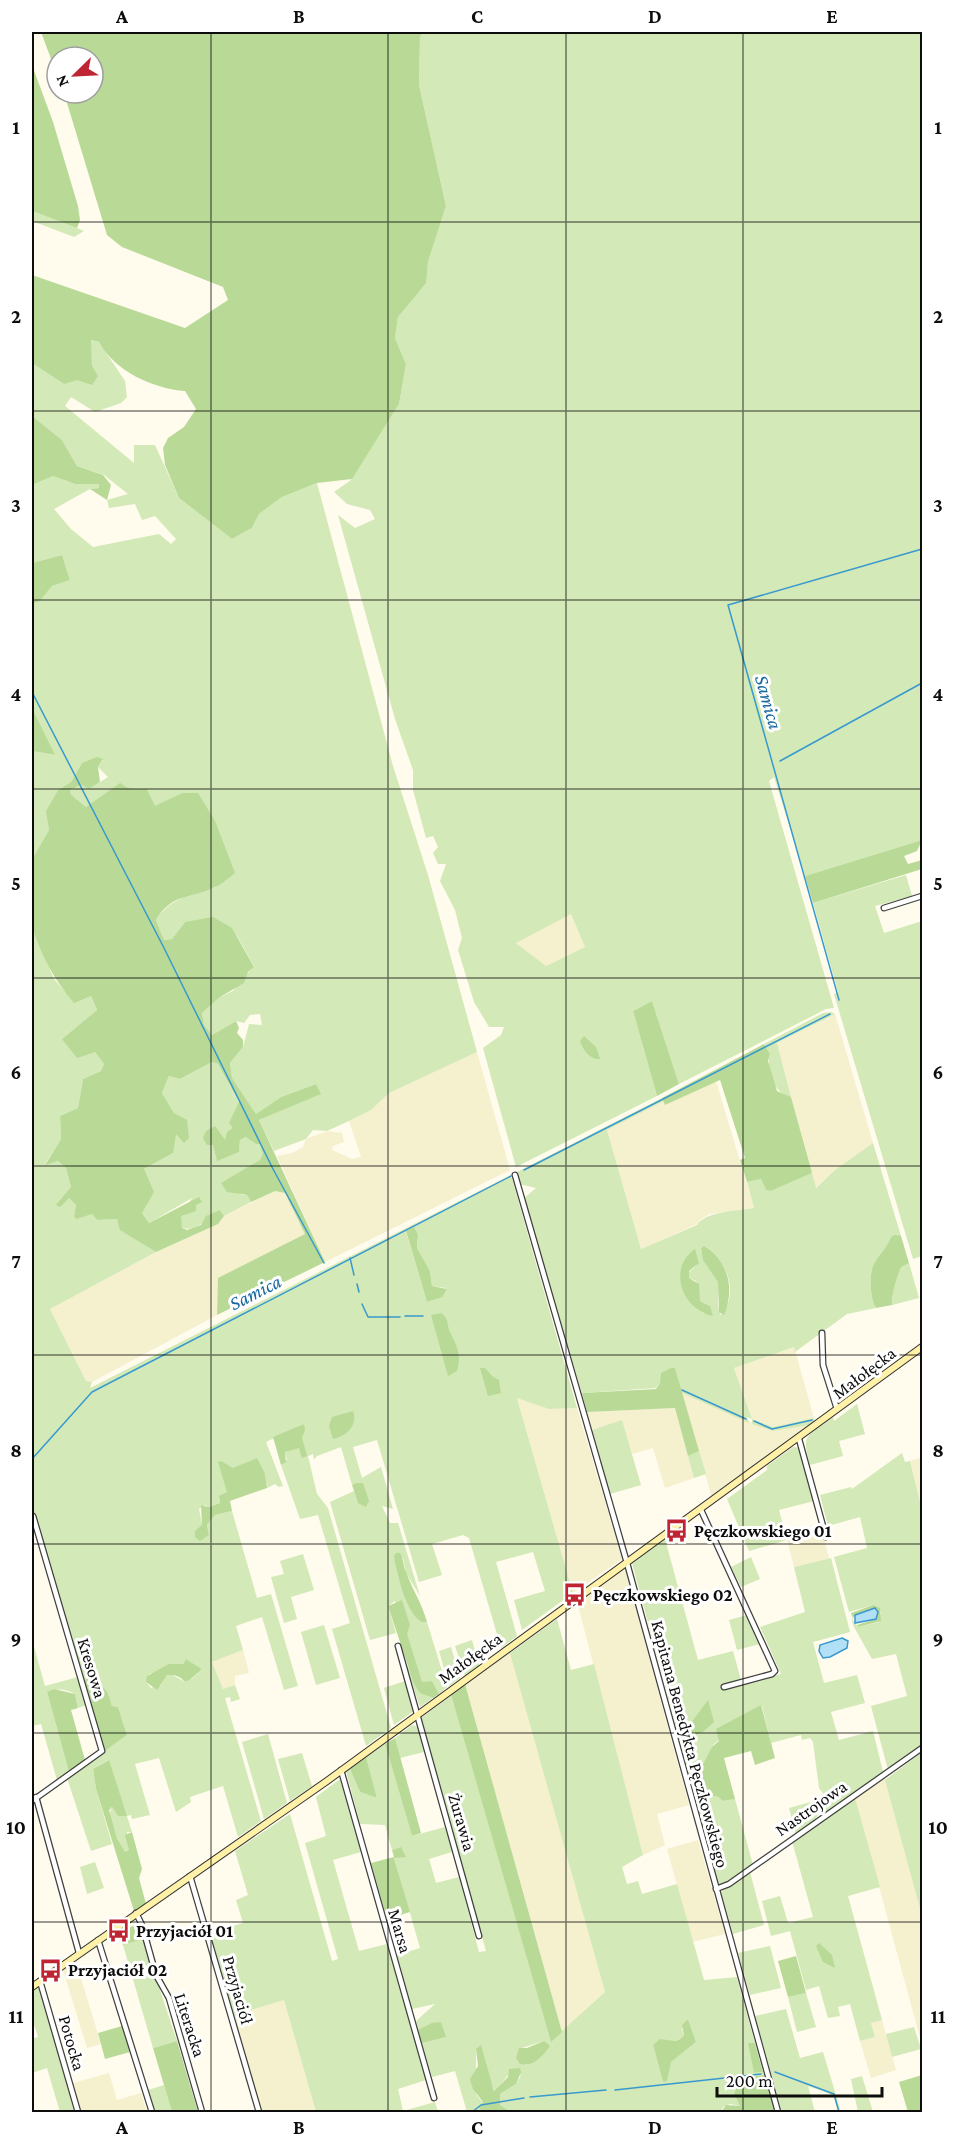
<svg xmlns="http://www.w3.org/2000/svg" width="954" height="2144" font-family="'Crimson Pro',serif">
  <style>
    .farmland { fill: #f5f0ce }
    .green { fill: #d3e9b7; fill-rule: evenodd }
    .forest { fill: #b8da96 }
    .water { fill: #b2e0f6; stroke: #3999ce; stroke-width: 1.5 }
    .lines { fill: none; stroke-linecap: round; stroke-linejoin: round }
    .stream { stroke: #3999ce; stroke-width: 1.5 }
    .street-casing { stroke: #404040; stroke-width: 7 }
    .secondary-casing { stroke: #2f2f2f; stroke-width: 8 }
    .street { stroke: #fff; stroke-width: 4.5 }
    .secondary { stroke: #fff2a8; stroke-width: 6 }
    .grid { fill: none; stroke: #0d0d0d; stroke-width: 1.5; stroke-opacity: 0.55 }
    .labels { text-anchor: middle; stroke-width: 6; stroke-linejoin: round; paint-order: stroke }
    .street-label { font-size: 18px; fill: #0d0d0d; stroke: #fff }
    .poi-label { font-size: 18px; font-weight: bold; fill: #0d0d0d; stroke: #fff; text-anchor: start }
    .water-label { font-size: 20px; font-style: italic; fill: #1669a0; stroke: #fff }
    .neatline { fill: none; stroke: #0d0d0d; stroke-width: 2 }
    .grid-label { font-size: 20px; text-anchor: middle; font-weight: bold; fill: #0d0d0d }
  </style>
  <rect width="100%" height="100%" fill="#fffbed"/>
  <g class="farmland">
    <path d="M571,914L585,947L546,966L515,942Z"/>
    <path d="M835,1014L873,1143L835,1170L815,1188L777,1043Z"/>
    <path d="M477,1052L510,1170L325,1262L277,1156L292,1153L303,1147L306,1139L327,1131L342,1133L344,1142L333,1146L332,1150L352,1159L361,1157L349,1121L371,1110L389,1093Z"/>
    <path d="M716,1081L754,1208L710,1214L701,1219L697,1224L641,1249L607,1130L664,1101L666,1104Z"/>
    <path d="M275,1191L285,1193L305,1234L219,1278L217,1315L92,1382L86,1381L50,1309L156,1252L218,1224L224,1216Z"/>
    <path d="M794,1347L814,1418L773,1427L752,1419L734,1368Z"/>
    <path d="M682,1393L773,1431L810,1425L712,1498Z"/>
    <path d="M517,1397L549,1409L577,1408L622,1559L573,1593Z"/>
    <path d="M675,1408L694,1478L665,1488L653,1448L632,1454L622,1421L592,1430L587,1412Z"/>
    <path d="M922,1457V1510L910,1461Z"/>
    <path d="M822,1531L829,1558L794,1567L787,1540Z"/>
    <path d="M622,1569H625L689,1805L657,1814L665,1845L643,1855L577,1602Z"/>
    <path d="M243,1650L249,1673L235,1676V1685L223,1689L212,1662Z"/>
    <path d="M510,1651L605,1992L562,2032L465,1684Z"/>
    <path d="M885,1778L922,1916V2045L855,1798Z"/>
    <path d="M698,1840L725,1934L693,1942L667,1849Z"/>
    <path d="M76,1962L101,2044L87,2048L63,1970Z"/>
    <path d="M284,2000L316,2112H262L234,2015Z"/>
    <path d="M882,2020L896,2070L871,2078L860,2041L875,2037L871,2023Z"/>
    <path d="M109,2073L117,2100L141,2093L147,2112H81L73,2083Z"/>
  </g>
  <g class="green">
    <path d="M423,32H922V840L805,876L774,777L769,781L834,1008L826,1009L679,1084L652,1001L633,1011L657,1096L516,1167L483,1048L501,1035L504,1027H489L474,1002L458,950L462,938L455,910L440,881L446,864H438L433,853L438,847L433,836L426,838L413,790V770L395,719L338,515L355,528L375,519L370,510L347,504L334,492L351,480L399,404L406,364L395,338L398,317L425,283L428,262L446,206L419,85L420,35ZM571,914L585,947L546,966L516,943Z"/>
    <path d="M32,211L77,228L84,231L74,237L32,221Z"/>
    <path d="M90,340L99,342L125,381L127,397L121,403L95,412L71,397L65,406L134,463V445H155L179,498L232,539L252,528L259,514L282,497L317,483L393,766L428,875L477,1052L389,1093L371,1110L349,1121L327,1131L313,1130L306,1139L274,1151L259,1120L320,1094L316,1084L281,1097L256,1114L232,1078L230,1063L243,1047L249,1024L262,1025L260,1014L250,1015L244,1023L236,1021L212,1035L204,1025L202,1013L220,997L233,991L254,966C229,922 237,924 185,922L172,939L164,940L156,920C170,898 192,894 216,887L182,793L155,807L147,789L128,788L86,807L70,795V790L81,785L89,789L108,777L98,767L103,760L82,763L71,782L58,790L47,810L49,830L32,859V751L54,755L32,708V604L40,601L52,586L70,580L62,555L32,563V485L53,476L75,484H100L99,488L90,489L54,509L71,529L93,547L159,534L171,544L176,539L155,516L142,520L135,504L109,508L107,500L128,494L104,475L77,466L62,440L32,416V363L64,384L92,366Z"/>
    <path d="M906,875L912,896L875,906L884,933L922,921V1256L913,1259L834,994L838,992L813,903Z"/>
    <path d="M32,926L54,979L74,1002L91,996L97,1010L62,1039L95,1052L104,1064L101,1071L83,1079L78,1108L60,1116L61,1139L45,1164L58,1161L66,1168L71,1187L64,1202L69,1198L76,1205L74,1216L92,1214L97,1220L117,1219L121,1230L156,1252L50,1309L86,1381L92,1382L90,1388L511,1175L577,1408L549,1409L517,1398L573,1593L522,1630L514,1600L545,1591L533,1552L496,1562L517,1636L501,1648L469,1538L463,1535L432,1544L442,1575L419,1582L377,1440L353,1447L362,1478L381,1467L393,1509L382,1506L390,1523H398L420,1596L406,1573L403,1558L394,1556L398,1578L404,1593L422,1622H427L447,1687L439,1694L432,1681L422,1683L395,1601L388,1606L396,1633L370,1640L330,1502L354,1491L358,1503L356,1483L352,1485L341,1447L317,1456L314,1460L313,1454L308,1456L317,1494L328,1508L391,1728L366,1746L332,1629L350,1623L318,1515L300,1519L281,1465L287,1459L285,1453L302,1438L304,1424L266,1442L283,1486L279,1487L275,1484L267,1488L265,1474L251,1460L243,1467L233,1469L228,1465L227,1492L219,1499L220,1503L209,1507L205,1505L199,1509L202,1525L209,1535L207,1525L215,1515L232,1511L257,1598L271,1594L298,1686L284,1690L262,1617L236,1626L243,1650L212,1662L223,1689L235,1685L240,1699L231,1702L230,1697L225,1698L261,1821L238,1837L223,1786L190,1797L191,1802L176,1812L159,1758L135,1764L150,1815L132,1819L131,1815L127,1816L132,1832H127L129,1850L125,1853C117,1844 105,1818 112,1807L118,1816H127L108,1760L93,1769L96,1789L112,1844L91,1851L67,1778L127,1735L118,1707L112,1706L108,1693L91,1677L83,1680L32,1509ZM406,1232L418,1239L417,1248L430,1271L432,1286L446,1288L438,1298L427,1302ZM186,1659L202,1669L193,1678L184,1681L170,1674L163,1677L161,1685L151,1688L146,1682L149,1674L183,1664Z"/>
    <path d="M831,1012L835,1014L777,1043L791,1097C775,1095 765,1070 770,1054L764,1044L823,1013Z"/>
    <path d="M212,1062L218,1064L239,1103L233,1128L224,1141L213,1145L217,1160L239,1152L240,1140L247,1137L256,1144H260L264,1154L260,1160L221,1184L242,1195H247L251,1202L224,1216L220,1210C209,1218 196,1232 182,1228L180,1216L192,1198L149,1223L142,1213L148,1199L144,1169L173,1153L174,1113L162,1093L169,1076L180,1079Z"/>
    <path d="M662,1098L664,1101L607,1130L641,1249L697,1225C706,1211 737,1211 754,1208L747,1182L761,1179L766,1190L771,1191L812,1173L816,1188L835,1170L873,1143L901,1236L891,1237C886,1250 877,1256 873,1266C869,1276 870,1299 876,1308L847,1314L795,1352L794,1347L734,1368L752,1419L773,1427L814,1418L815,1423L810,1425L773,1431L752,1424V1419L747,1417L749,1423L682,1393L675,1368H671L656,1388L582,1393L523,1199L536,1188L519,1184L517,1172ZM704,1246C727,1259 740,1294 721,1315C715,1304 720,1293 718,1282C715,1269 702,1263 701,1248ZM689,1253L696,1266L689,1272V1278L696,1281L700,1301L710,1306L704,1314C677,1298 686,1280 689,1253Z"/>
    <path d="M905,1263H909L919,1298L892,1305C891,1297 897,1276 901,1266Z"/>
    <path d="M857,1404L865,1434L839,1441L843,1456L810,1465C801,1432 807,1437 833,1417L834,1421Z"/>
    <path d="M622,1420L641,1485L610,1494L592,1430Z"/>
    <path d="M793,1447L800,1448L814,1501L779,1510L787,1540L749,1551L727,1499L767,1470V1466Z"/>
    <path d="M699,1451L706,1474L694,1478L688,1456Z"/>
    <path d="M902,1453L905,1462L910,1461L922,1510V1747L888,1770L871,1706L907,1696L896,1654L872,1659L854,1627L851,1618L858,1627L879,1622L881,1612L873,1605L849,1612L834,1557L867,1548L860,1517L828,1526L820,1495L851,1487L852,1489Z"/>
    <path d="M665,1539L698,1660L733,1651L741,1680L722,1685L723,1689L781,1674L760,1627L805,1612L794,1567L831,1558L850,1632L813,1642L824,1683L857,1675L865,1703L831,1712L839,1740L873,1731L883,1772L821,1817L823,1801L832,1806L819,1788L813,1742L810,1738L802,1740L801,1735L771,1743L762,1706L714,1744L703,1764L689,1775L632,1563Z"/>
    <path d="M303,1554L314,1590L291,1597L297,1619L284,1623L271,1577L284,1574L280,1561Z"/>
    <path d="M751,1557L760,1579L741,1587L731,1567Z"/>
    <path d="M747,1615L760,1644L737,1650L729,1620Z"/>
    <path d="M557,1619L571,1670L594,1664L643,1855L622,1867L627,1884L638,1881L642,1894L677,1884L704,1980L737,1977L755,2043H749L754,2073L763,2072L764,2075L756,2076L750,2084H743L734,2094L740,2106L730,2104L723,2107L721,2112H511L500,2105V2094L516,2084L521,2075L509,2074L495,2091L476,2049V2094L483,2103L479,2107L480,2112H467L455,2071L432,2077L422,2043L445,2037L441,2022L418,2030L416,2021L435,2004L412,2009L397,1955L420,1948L394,1857L401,1847L392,1850L385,1825L360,1824L346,1771L350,1769L360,1792L377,1798L366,1757L385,1744L412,1836L445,1827L452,1852L429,1859L436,1883L459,1877L479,1952L486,1951L421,1718L452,1695L551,2041L605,1992L510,1653ZM688,2019L696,2042L671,2062L663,2082L653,2045L682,2039L684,2035L682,2029ZM544,2041L546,2051L538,2060L526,2065L516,2058L522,2048Z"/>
    <path d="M324,1625L340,1678L316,1685L301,1632Z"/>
    <path d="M472,1640L479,1665L465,1676L455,1646Z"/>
    <path d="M33,1643L45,1686L78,1677L87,1705L78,1708L75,1694C66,1689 57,1688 47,1692L69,1772L57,1780L41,1724L32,1726Z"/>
    <path d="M451,1647L460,1678L449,1686L439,1651Z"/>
    <path d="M405,1663C416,1676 414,1692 433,1698L420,1707Z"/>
    <path d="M405,1681L414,1711L394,1725L384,1688Z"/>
    <path d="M412,1725L418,1727L424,1752L400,1758L395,1738Z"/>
    <path d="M268,1734L287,1803L264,1819L242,1742Z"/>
    <path d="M922,1752V1916L885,1780Z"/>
    <path d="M302,1753L312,1786L290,1801L278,1759Z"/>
    <path d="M340,1779L361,1852L333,1860L359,1951L387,1944L426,2080L398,2089L403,2111L435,2102L438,2112H316L284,2000L234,2015L210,1933L243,1923L236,1900L248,1895L235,1851L290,1814L332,1961L338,1959L305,1843L326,1836L316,1797Z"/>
    <path d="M693,1792L707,1796H717L723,1801L735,1799L753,1865L723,1885L718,1884Z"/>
    <path d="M855,1798L880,1887L848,1896L882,2020L871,2023L875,2037L860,2041L850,2004L838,2007L840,2016L828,2018L819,1986L806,1990L790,1931L771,1936L762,1901L780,1896L788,1923L813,1917L792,1841Z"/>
    <path d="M818,1800C824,1818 809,1825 796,1834L789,1808Z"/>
    <path d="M95,1862L104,1888L87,1894L80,1867Z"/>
    <path d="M750,1872L764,1925L733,1934L721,1892Z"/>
    <path d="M143,1939L177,2041L153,2048L123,1945Z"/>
    <path d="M770,1946L781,1988L750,1995L738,1953Z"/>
    <path d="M38,1987L43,1994L76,2112H60L47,2068L32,2073V2039L38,2037L32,2018V1990Z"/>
    <path d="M806,1993L816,2027L797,2032L788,1997Z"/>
    <path d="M786,2009L800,2058L823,2052L841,2112H838L833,2095L808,2086L815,2112H782L755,2016Z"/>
    <path d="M914,2027L921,2049L892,2057L886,2034Z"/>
    <path d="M862,2076L873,2112H858L851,2079Z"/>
    <path d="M164,2085L172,2112H154L148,2090Z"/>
  </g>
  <g class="forest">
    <path d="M41,32H423L420,36L419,85L446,206L428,262L426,283L398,317L395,338L406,364L399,404L352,479L317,483L282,497L259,514L252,528L232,539L179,498L165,465L163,448L168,438L184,427L196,409L185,391C154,389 114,371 99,342L91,340L92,366L98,376L92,385L77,380L64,384L32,363V275L185,328L228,300L223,287L122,247L107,235L64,93H93V57H57V75Z"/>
    <path d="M32,65L53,122L78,206L80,220L77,228L32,211Z"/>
    <path d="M32,416L62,440L77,466L103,475L111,485L107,500L90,489L99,488V484H75L53,476L32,485Z"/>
    <path d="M62,555L70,580L52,586L40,601L32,604V563Z"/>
    <path d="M32,708L55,755L32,751Z"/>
    <path d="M97,757L103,759L98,767L100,782L89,789L81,785L70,790L71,795L86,807L120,783L128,788L147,789L155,806L182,793H198L215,821L235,873C229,878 222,884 215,887C190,899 172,893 156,920L164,940L172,939L185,922L213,917L232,928L254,967L248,972L244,983L220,997L202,1013L204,1025L212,1035L236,1021L239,1028L237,1033L243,1040V1047L230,1063L232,1078L256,1114L281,1097L316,1084L321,1094L259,1120L325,1262L217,1315L218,1278L305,1234L285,1193L275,1191L251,1202L247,1195L227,1192L221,1183L260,1160L263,1154L260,1144H256L246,1137L240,1140L239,1152L217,1161L213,1145H207L203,1138L206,1131L215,1126L225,1140L227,1132L233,1128L229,1123L239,1102L218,1064L212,1062L180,1079L169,1076L162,1093L174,1113L187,1120L189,1138L184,1143L176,1134L173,1153L144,1169L154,1192L142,1213L149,1223L199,1197L202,1202L196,1205V1211L181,1216L182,1228L187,1230L201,1225L206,1216L220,1210L224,1216L218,1224L156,1252L120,1230L117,1219L97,1220L92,1214L76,1219L74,1216L76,1205L69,1198L60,1207L56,1205L71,1187L66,1168L58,1161L45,1165L61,1139L60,1116L78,1108L83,1079L101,1071L104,1064L95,1052L77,1058L62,1039L97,1010L91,996L74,1003C54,980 41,955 32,926V859L49,830L46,811L58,790L71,782L82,763Z"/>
    <path d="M922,840L917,851L904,856L908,864L922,860V869L813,903L805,876Z"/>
    <path d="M652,1001L679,1084L657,1096L633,1011Z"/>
    <path d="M584,1036L596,1047L600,1059C590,1060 583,1050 580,1041Z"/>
    <path d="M764,1044L770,1054L768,1061L777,1091L791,1097L812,1173L771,1191L766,1190L761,1179L747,1182L740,1160L745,1158L720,1080L665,1105L662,1098Z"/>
    <path d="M414,1227L418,1235L417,1248L430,1271L432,1286L447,1289L442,1297L427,1302L406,1231Z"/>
    <path d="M895,1235L901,1236L909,1263L901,1267C897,1276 891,1297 892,1305L876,1308C870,1299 869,1276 873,1266C877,1256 886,1250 891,1237Z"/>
    <path d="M704,1246C729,1261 735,1290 724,1315L719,1312L718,1282L703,1260L701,1248Z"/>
    <path d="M695,1249L699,1263L689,1271V1278L699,1284L700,1301L710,1306L713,1316C682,1310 667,1268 695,1249Z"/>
    <path d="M441,1313C450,1319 446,1326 451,1334C457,1347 462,1355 457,1371L448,1376L431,1315Z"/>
    <path d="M480,1368H485L493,1377L499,1380L501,1393L488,1396Z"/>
    <path d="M671,1368H675L699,1451L688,1456L675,1408L587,1412L582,1393L656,1389L660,1383L661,1373Z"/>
    <path d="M353,1411C358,1425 347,1436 333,1439L329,1426L332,1417Z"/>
    <path d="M304,1424L305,1430L302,1438L307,1456L302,1458L299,1448L285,1452L286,1462L281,1465L273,1437Z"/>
    <path d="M257,1458L265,1474L267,1488L230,1501L232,1511L215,1515L207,1525L209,1535L200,1541L195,1537V1531L202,1525L201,1505L209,1507L220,1503L219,1496L227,1492L218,1462L221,1461L233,1468Z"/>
    <path d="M356,1483H363L369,1501L366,1507L358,1503L352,1485Z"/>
    <path d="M396,1553H400C404,1560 403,1566 406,1572C413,1591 421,1601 427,1622H422C407,1615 396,1573 394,1556Z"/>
    <path d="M402,1600L410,1625L407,1634L422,1682L432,1681L439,1694L433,1698L420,1693L414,1684L388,1606Z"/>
    <path d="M873,1605L880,1608L881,1621L858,1627L857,1625L873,1620L854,1616L853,1619L851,1613Z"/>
    <path d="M186,1659L202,1669C177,1693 191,1674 167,1675L157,1690L146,1682L147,1676L169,1664H183Z"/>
    <path d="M94,1677L108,1693L112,1706L118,1707L127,1735L105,1751L83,1680Z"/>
    <path d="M465,1684L562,2032L551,2042L451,1694Z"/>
    <path d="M54,1689L75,1694L78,1708L71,1710L85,1760L69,1772L47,1692Z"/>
    <path d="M708,1700L714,1722L703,1732L692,1736L688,1727Z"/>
    <path d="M761,1705L775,1758L755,1765L751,1751L724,1758L735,1799L723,1801L717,1796H707L693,1792L689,1775L703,1764L712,1747L719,1741L716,1729Z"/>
    <path d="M395,1738L421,1833L412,1836L385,1744Z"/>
    <path d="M366,1757L377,1798L360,1792L350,1769Z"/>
    <path d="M109,1760L127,1816H118L112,1807L109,1810L117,1839L125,1852L129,1850L125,1835L132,1832L142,1869L139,1878L146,1904L134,1911L96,1789L93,1769Z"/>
    <path d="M401,1847L406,1857L394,1858L410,1912L387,1919L371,1863L394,1857L392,1850Z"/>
    <path d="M138,1923L143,1939L123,1945L120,1933Z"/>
    <path d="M819,1943L832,1955L835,1968L823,1962L816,1946Z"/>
    <path d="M796,1956L806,1993L788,1997L778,1961Z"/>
    <path d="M688,2019L696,2042L671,2062L667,2081L663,2082L653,2045L660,2039C669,2040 679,2044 684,2035L682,2025Z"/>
    <path d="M441,2022L446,2037L422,2043L418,2030L432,2023Z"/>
    <path d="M122,2026L130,2052L105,2059L98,2033Z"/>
    <path d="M177,2041L198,2112H172L153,2048Z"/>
    <path d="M544,2041L550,2046C542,2057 534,2067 520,2064L516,2058L519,2048H527Z"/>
    <path d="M748,2043H755L763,2072L754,2073Z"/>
    <path d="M481,2045L494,2091L508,2077L509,2069L520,2068L521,2072L516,2084L500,2094V2105L511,2112H480L479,2107L483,2102L473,2089L470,2079L478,2066L476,2049Z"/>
    <path d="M764,2075L775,2112H721L726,2105L740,2106L734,2094L737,2085L750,2084L756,2076Z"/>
    <path d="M922,2075V2112H908L899,2082Z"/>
  </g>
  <g class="water">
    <path d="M875,1608L878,1612L876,1619L855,1623V1615Z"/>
    <path d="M842,1638L848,1641L847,1648L830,1657L823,1658L819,1651L820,1645Z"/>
  </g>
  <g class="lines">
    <g class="stream">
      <path d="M32,692L164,948L273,1169L324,1263"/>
      <path d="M780,761L922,683"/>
      <path d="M839,1000L728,605L922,549"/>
      <path d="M524,1170L830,1014"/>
      <path d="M350,1258L354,1275"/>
      <path d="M357,1284L359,1292"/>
      <path d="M362,1304L368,1317H400"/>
      <path d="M405,1316H423"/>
      <path d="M682,1390L746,1419"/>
      <path d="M754,1421L772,1429L812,1420"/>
      <path d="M32,1459L92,1392L511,1176"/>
      <path d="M775,2072L834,2094L839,2112"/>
      <path d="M615,2090L761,2074"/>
      <path d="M530,2097L606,2090"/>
      <path d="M472,2112L481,2105L524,2098"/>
    </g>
    <defs>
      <g id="street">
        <path d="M884,908L922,896"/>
        <path d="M515,1175L627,1563L778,2112"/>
        <path d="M822,1333L823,1365L837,1409"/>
        <path d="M799,1439L826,1537"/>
        <path d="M701,1510L775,1671L772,1674L724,1687"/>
        <path d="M398,1646L479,1936"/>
        <path d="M341,1770L434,2098"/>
        <path d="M36,1797L79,1953"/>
        <path d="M32,1801L102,1751L33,1516"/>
        <path d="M190,1876L259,2112"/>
        <path d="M716,1889L729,1884L922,1748"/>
        <path d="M136,1913L142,1925L156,1975L169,1998L202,2112"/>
        <path d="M98,1940L152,2112"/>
        <path d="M40,1981L78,2112"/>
      </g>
      <path id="secondary" d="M32,1987L327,1781L922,1347"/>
    </defs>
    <use href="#street" class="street-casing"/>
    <use href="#secondary" class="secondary-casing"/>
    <use href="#street" class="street"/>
    <use href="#secondary" class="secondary"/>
  </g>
  <path class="grid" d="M211,32V2112M388,32V2112M566,32V2112M743,32V2112M32,222H922M32,411H922M32,600H922M32,789H922M32,978H922M32,1166H922M32,1355H922M32,1544H922M32,1733H922M32,1922H922"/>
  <defs>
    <symbol id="bus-bare" viewBox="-9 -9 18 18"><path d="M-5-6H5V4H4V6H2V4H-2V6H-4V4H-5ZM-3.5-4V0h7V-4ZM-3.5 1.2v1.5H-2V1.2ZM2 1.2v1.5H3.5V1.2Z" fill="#be2432" stroke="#fff" stroke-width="2.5" paint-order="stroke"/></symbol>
  </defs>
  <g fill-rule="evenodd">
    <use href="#bus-bare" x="660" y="1514" width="33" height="33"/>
    <use href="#bus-bare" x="558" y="1578" width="33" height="33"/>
    <use href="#bus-bare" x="102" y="1914" width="33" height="33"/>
    <use href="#bus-bare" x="34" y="1954" width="33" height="33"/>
  </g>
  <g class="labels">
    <g class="street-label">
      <text transform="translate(864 1373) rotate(-37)" y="6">Małołęcka</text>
      <text transform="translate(470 1658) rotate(-36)" y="6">Małołęcka</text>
      <text transform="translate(92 1668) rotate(73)" y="6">Kresowa</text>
      <text transform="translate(690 1744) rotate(75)" y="6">Kapitana Benedykta Pęczkowskiego</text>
      <text transform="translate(811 1808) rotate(-35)" y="6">Nastrojowa</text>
      <text transform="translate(462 1822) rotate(74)" y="6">Żurawia</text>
      <text transform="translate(400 1931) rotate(74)" y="6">Marsa</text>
      <text transform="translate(238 1990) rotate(74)" y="6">Przyjaciół</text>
      <text transform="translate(190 2025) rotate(72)" y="6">Literacka</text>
      <text transform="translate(72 2043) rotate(74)" y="6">Potocka</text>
    </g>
    <g class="poi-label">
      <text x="694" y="1537">Pęczkowskiego 01</text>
      <text x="593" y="1601">Pęczkowskiego 02</text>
      <text x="136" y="1937">Przyjaciół 01</text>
      <text x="68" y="1976">Przyjaciół 02</text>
    </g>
    <g class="water-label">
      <text transform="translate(769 702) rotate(74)" y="7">Samica</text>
      <text transform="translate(255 1292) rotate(-27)" y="7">Samica</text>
    </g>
  </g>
  <rect width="954" height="2144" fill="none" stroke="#ffffff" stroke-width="66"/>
  <g transform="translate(75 75) rotate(246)"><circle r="28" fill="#ffffff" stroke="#9e9e9e" stroke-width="1.5"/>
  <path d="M0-4.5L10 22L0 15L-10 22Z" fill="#be2432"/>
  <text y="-9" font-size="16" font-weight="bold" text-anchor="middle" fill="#0d0d0d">N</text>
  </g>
  <path d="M717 2087v9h165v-9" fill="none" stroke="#0d0d0d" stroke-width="3"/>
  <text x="726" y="2087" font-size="18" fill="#0d0d0d" stroke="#ffffff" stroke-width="4.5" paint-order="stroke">200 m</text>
  <rect x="33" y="33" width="888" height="2078" class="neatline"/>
  <g class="grid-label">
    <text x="122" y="23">A</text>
    <text x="299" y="23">B</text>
    <text x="477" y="23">C</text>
    <text x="655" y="23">D</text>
    <text x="832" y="23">E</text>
    <text x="16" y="134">1</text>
    <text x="938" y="134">1</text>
    <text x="16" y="323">2</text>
    <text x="938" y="323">2</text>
    <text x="16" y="512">3</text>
    <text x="938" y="512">3</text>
    <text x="16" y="701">4</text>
    <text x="938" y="701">4</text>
    <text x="16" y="890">5</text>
    <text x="938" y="890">5</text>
    <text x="16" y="1079">6</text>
    <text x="938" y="1079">6</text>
    <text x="16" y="1268">7</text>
    <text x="938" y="1268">7</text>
    <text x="16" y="1457">8</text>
    <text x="938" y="1457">8</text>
    <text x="16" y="1646">9</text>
    <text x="938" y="1646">9</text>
    <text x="16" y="1834">10</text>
    <text x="938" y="1834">10</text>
    <text x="16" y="2023">11</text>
    <text x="938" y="2023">11</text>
    <text x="122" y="2134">A</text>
    <text x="299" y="2134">B</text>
    <text x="477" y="2134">C</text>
    <text x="655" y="2134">D</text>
    <text x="832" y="2134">E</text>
  </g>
</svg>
